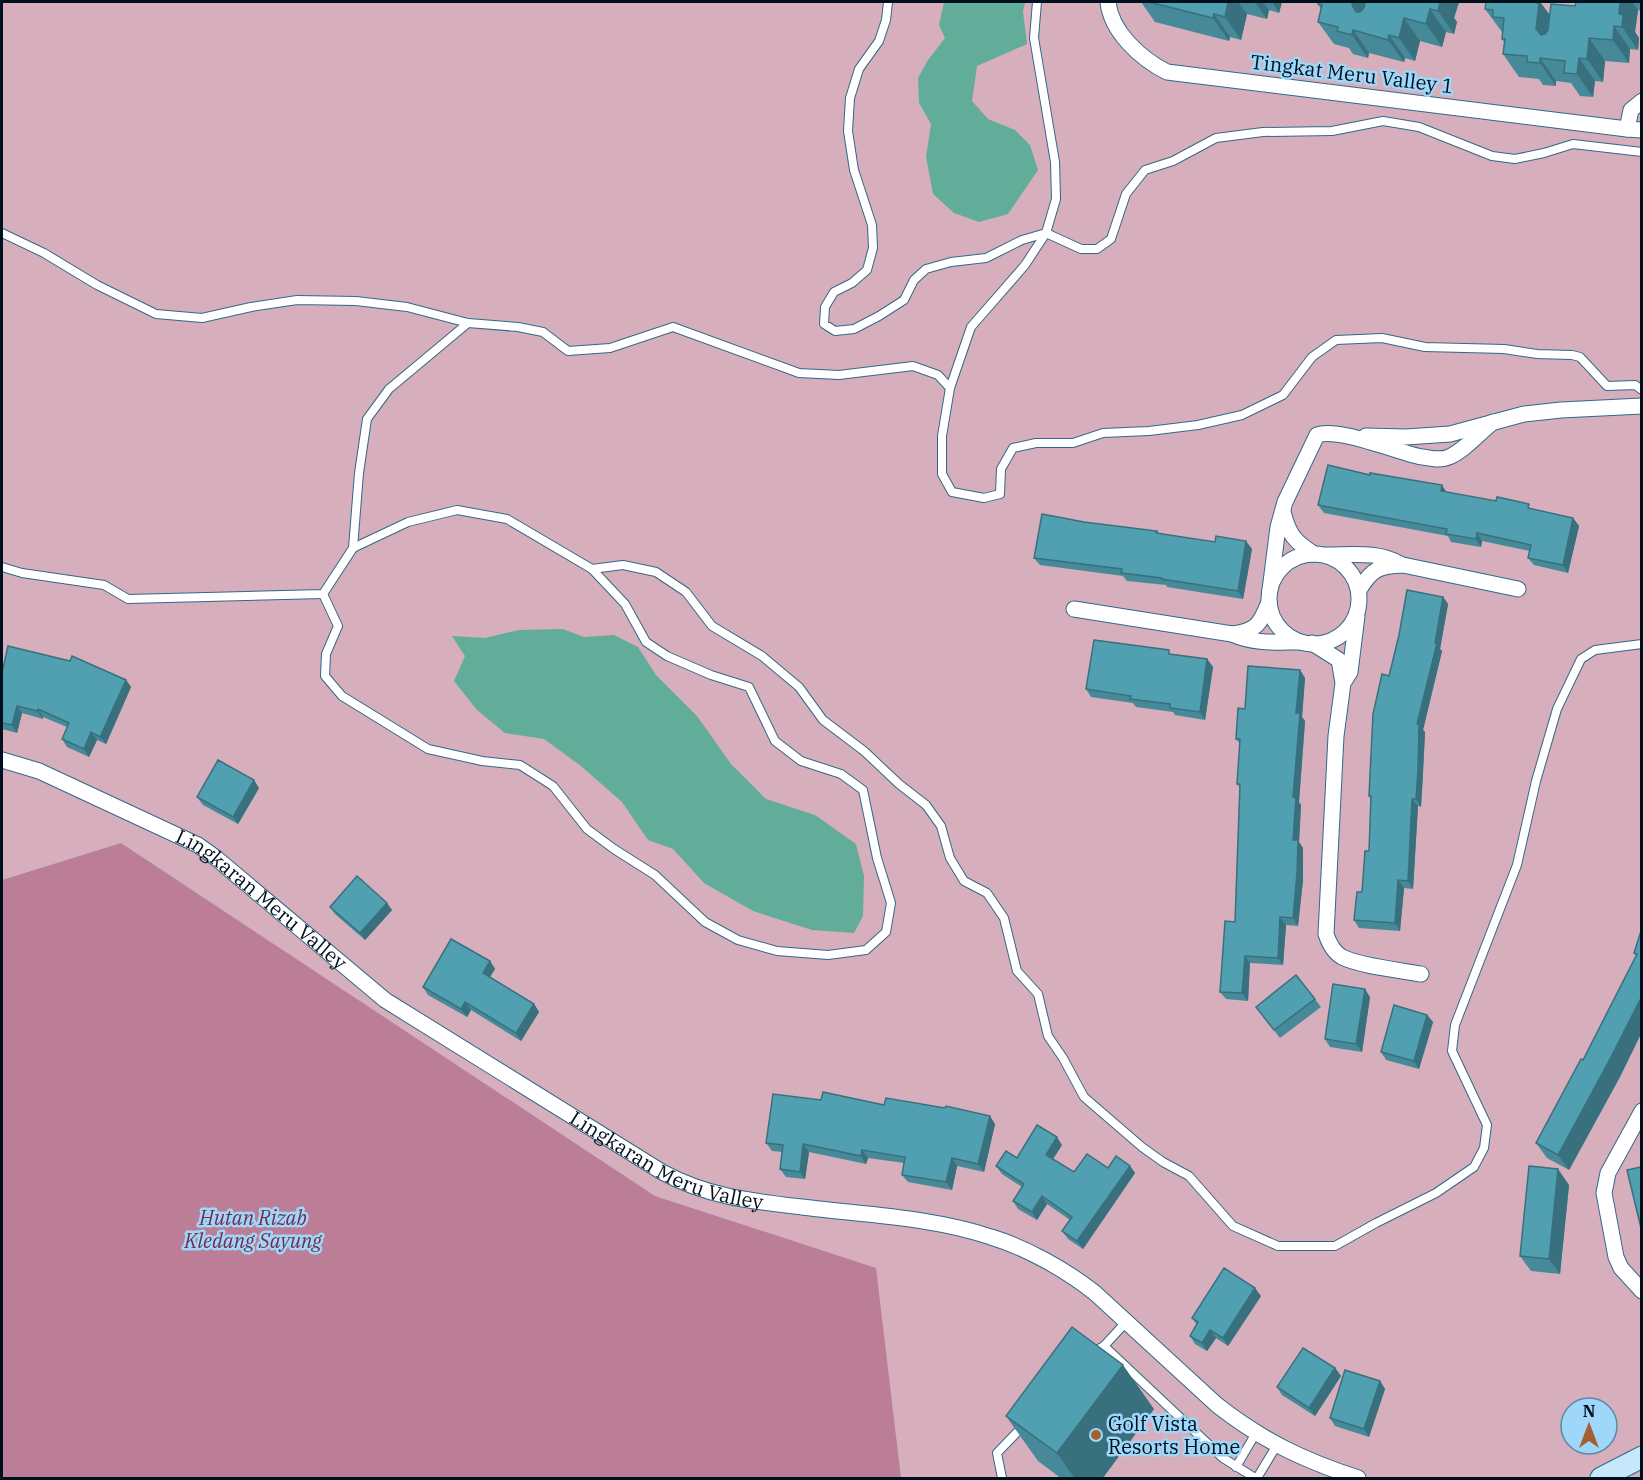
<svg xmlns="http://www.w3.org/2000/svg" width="1643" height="1480" font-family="'IBM Plex Serif',serif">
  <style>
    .green { fill: #d6aebc; fill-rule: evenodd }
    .forest { fill: #bb7e96 }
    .water { fill: #62ad99 }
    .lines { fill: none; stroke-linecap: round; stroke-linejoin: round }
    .lane-casing { stroke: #316987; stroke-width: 10 }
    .street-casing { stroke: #316987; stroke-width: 17 }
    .secondary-casing { stroke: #316987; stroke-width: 23 }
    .lane { stroke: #fff; stroke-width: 8 }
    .street { stroke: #fff; stroke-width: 15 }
    .secondary { stroke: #c5e9fa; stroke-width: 21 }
    .wall { fill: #468a99 }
    .shaded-wall { fill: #39707d }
    .building { fill: #51a0b2; stroke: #39707d; stroke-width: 1.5 }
    .poi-dot { fill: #a3612f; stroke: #9ed7f9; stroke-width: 2 }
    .labels { text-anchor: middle; stroke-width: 5; stroke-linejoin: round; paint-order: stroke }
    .street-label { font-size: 20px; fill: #00111d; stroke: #9ed7f9 }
    .park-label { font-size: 20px; font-style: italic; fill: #762b4d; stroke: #9ed7f9 }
    .poi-label { font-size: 20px; fill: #00111d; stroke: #9ed7f9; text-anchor: start }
  </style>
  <rect width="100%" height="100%" fill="#9ed7f9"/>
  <path class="green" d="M2,2H1641V1478H901L875,1268L655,1196L121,843L2,880ZM1571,1408H1607V1444H1571Z"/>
  <path class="forest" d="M121,843L655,1196L876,1268L901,1478H2V880Z"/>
  <g class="water">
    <path d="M944,2H1025L1023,12L1027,44L977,66L972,101L988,119L1015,130L1030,145L1038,170L1008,214L979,222L954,213L933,194L926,157L931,124L919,103L918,78L928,60L945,38L939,25Z"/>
    <path d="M563,629L584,637L614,635L638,647L656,675L697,716L731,764L766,799L815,815L856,844L864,876L863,916L854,933L812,930L753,911L704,883L673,849L648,840L622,802L581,766L544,739L505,733L477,710L454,681L465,656L452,636L485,638L519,630Z"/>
  </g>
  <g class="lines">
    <defs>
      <g id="lane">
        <path d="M888,2L886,20L879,41L859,69L850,98L848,131L854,170L872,225L873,248L867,270L852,283L834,292L825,307L824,324L835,331L854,329L879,316L904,300L914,280L926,269L951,262L986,258L1022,240L1046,233L1081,249H1097L1111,239L1126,194L1145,170L1173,161L1216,138L1263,132L1332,131L1383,121L1419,127L1492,156L1515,159L1544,153L1573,144L1642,152"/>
        <path d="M1037,2L1034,38L1055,162L1056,199L1046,233L1025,265L971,327L950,388L942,436V474L952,492L984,498L1000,494L1001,469L1013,448L1036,443H1073L1103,433L1149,431L1198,425L1242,415L1283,395L1312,357L1336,340L1382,338L1425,347L1504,349L1537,354L1572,355L1580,357L1607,386L1635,385L1642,390"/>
        <path d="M2,233L44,253L97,285L156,314L202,318L251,307L297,300L356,301L407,307L468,323L518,327L543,332L568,351L610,348L673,327L799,373L839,375L913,366L938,375L950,388"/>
        <path d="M2,567L22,573L104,585L128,599L323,594L353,548L359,473L367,419L389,389L468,323"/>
        <path d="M592,569L623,565L656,572L686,592L712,626L762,656L799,687L823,720L864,751L899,784L926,805L941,826L950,858L964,881L987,893L1004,918L1017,971L1038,994L1048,1036L1063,1058L1084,1097L1142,1147L1163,1162L1189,1176L1233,1226L1278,1246H1335L1376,1223L1436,1193L1474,1167L1484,1148L1487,1125L1452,1051L1455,1025L1517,865L1536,781L1557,709L1581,659L1595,650L1642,644"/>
        <path d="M323,594L338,626L326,654L325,676L342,696L428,749L482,761L520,765L553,786L587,829L614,849L655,875L705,922L738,940L777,951L828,955L866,950L886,932L891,903L877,858L863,790L841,774L801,761L775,741L749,687L711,675L667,656L646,642L625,604L592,569L507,519L457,510L408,522L353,548"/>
        <path d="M1104,1346L1223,1458L1255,1478"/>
        <path d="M1093,1352L1104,1346L1127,1321"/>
        <path d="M1236,1467L1256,1433"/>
        <path d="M1002,1478L997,1453L1023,1426"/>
        <path d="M1257,1478L1277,1445"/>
      </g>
      <g id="street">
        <path d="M1108,2C1111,32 1141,59 1167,72L1627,129"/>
        <path d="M1642,101L1631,110L1627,129L1642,130"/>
        <path d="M1366,436L1406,437L1450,434L1524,414L1561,410L1642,406"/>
        <path d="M1283,512C1289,535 1294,541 1314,554"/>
        <circle cx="1314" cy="599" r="45"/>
        <path d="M1327,555C1351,555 1379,551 1400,564"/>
        <path d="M1270,590L1278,527L1285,502L1317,435C1338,427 1397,452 1422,457C1431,458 1440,461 1449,457C1465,450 1479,433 1493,422"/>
        <path d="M1359,590C1372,569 1378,566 1403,565L1518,589"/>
        <path d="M1074,609L1232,634C1257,631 1260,624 1269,602"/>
        <path d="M1232,634C1254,644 1276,642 1299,642"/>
        <path d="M1312,643L1339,660L1343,683L1336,736L1326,934C1329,943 1333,952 1342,957C1360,966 1399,970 1421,974"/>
        <path d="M1345,680L1350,672L1357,616"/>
        <path id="s1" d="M2,760L39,771L198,845L216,858L385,1000L662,1172C708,1197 751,1201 802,1207C865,1215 931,1217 991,1237C1027,1248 1066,1270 1095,1293L1217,1405C1263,1441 1303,1460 1358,1478"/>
        <path d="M1642,1111L1608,1173L1604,1193L1616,1257L1621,1268L1642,1291"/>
      </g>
      <path id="secondary" d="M1601,1478L1642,1457"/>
    </defs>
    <use href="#lane" class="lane-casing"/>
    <use href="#street" class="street-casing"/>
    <use href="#secondary" class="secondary-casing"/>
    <use href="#lane" class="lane"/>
    <use href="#street" class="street"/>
    <use href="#secondary" class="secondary"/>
  </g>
  <g class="wall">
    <path d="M1141,2H1282L1279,13L1269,10L1267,19L1247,14L1241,40L1230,37L1229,41L1155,22Z"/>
    <path d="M1319,2H1459L1454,18L1457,22L1454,34L1446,32L1442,47L1420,41L1415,61L1405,58L1404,62L1369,53L1368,58L1353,54L1349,48L1334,44L1318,22L1321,9L1318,4Z"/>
    <path d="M1486,2H1540L1550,15L1575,6L1576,2H1641V11L1638,10L1635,32L1639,38L1638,50L1630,49L1629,63L1605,61L1603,82L1595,81L1593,97L1580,96L1571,83L1556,81V86L1543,85L1539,79L1519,77L1503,54L1504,42L1502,39L1503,32H1502L1485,9Z"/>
    <path d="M1447,492L1573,518L1579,526L1568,573L1534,565L1528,558L1530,551L1482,541L1481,547L1451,542L1448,536L1324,513L1318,505Z"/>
    <path d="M1084,522L1157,531L1159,533L1252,549L1243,599L1167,587L1166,585L1127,581L1123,576L1040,565L1034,558Z"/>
    <path d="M1443,597L1448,604L1440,649L1442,651L1423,730L1425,732L1423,776L1421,807L1418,806L1413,889L1404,888L1400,931L1359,928L1354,920L1362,892L1369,851L1371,799L1369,796L1389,676Z"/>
    <path d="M1173,654L1207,659L1213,667L1205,720L1175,715L1173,712L1136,707L1133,703L1091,697L1086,689Z"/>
    <path d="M1300,670L1305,678L1302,717L1305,721L1299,802L1301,805L1299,842L1303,848V880L1298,926L1286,925L1283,965L1250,963L1248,1001L1226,999L1220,992L1235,922L1240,788L1237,784L1240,744L1236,739L1245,709Z"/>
    <path d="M2,673L126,680L131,687L106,744L97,740L89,757L67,747L62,739L67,727L43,717V719L22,713L17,733L2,729Z"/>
    <path d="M259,788L238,824L203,805L197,797Z"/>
    <path d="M330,907L392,910L365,940L335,914Z"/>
    <path d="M1641,931L1621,1075L1569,1170L1547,1158L1536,1143L1583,1060L1636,956L1634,953Z"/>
    <path d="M490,961L495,969L490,977L534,1004L539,1012L521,1041L471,1010L467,1017L428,995L423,987Z"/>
    <path d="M1370,997L1362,1052L1330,1047L1325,1039Z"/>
    <path d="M1315,999L1321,1007L1280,1038L1256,1007Z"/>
    <path d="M1427,1015L1433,1022L1419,1069L1386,1060L1381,1052Z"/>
    <path d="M821,1100L884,1105L945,1108L995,1124L984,1172L957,1166L952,1190L908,1182L902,1175L904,1163L868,1158L866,1164L809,1152L805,1179L786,1177L780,1169L782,1152L772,1151L766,1143Z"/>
    <path d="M1062,1145L1053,1159L1074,1172L1130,1166L1135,1173L1083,1249L1068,1239L1062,1231L1070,1220L1047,1204L1037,1220L1018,1209L1013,1201L1022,1187L1002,1174L996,1166L1017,1158Z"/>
    <path d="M1569,1185L1560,1274L1531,1271L1520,1256Z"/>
    <path d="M1261,1296L1228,1346L1216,1338L1207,1351L1195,1344L1190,1336L1197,1325L1192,1318Z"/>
    <path d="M1335,1368L1341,1376L1315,1416L1282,1395L1277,1387Z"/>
    <path d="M1380,1381L1385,1389L1369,1437L1335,1426L1330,1418Z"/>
    <path d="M1154,1409L1102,1479H1062L1038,1461L1006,1416Z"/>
  </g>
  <g class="shaded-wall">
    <path d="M1228,2H1238L1247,14L1241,40L1225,17Z"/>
    <path d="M1255,2H1263L1269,10L1267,19Z"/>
    <path d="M1272,2H1282L1279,13Z"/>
    <path d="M1353,2H1375L1368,28L1352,5Z"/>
    <path d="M1439,2H1459L1454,18L1457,22L1454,34L1438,11Z"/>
    <path d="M1536,2H1540L1554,21L1552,52L1536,29Z"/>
    <path d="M1620,2H1632L1638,10L1635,32L1639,38L1638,50L1622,27L1619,14Z"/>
    <path d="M1430,9L1446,32L1442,47L1426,24Z"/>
    <path d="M1214,14L1230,37L1229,41L1213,18Z"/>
    <path d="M1404,18L1420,41L1415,61L1399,38Z"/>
    <path d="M1614,26L1630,49L1629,63L1613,40Z"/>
    <path d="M1353,30L1369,53L1368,58L1352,35Z"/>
    <path d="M1389,35L1405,58L1404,62L1388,40Z"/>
    <path d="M1589,38L1605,61L1603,82L1587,59Z"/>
    <path d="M1540,58L1556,81V86L1540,63Z"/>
    <path d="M1579,58L1595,81L1593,97L1577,74Z"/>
    <path d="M1442,485L1447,493L1441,491Z"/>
    <path d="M1573,518L1579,526L1568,573L1563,565Z"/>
    <path d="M1477,533L1482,541L1481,547L1476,539Z"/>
    <path d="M1246,541L1252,549L1243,599L1238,591Z"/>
    <path d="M1443,597L1448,604L1440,649L1442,651L1423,730L1425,732L1421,807L1416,799L1417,724L1435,643Z"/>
    <path d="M1207,659L1213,667L1205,720L1200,712Z"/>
    <path d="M1300,670L1305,678L1302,717L1305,721L1299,802L1301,805L1299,842L1303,848V880L1298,926L1293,918V797L1296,713Z"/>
    <path d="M126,680L131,687L106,744L100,737Z"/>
    <path d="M17,706L22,713L17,733L12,725Z"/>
    <path d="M38,709L43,717V719L37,711Z"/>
    <path d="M91,732L97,740L89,757L84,749Z"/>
    <path d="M254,780L259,788L238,824L233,817Z"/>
    <path d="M1412,799L1418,806L1413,889L1408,881Z"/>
    <path d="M1398,880L1404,888L1400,931L1395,923Z"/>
    <path d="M387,903L392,910L365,940L360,933Z"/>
    <path d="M1280,917L1286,925L1283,965L1278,958Z"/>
    <path d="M1245,956L1250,963L1248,1001L1242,993Z"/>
    <path d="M490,961L495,969L488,980L483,973Z"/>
    <path d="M1365,989L1370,997L1362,1052L1356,1044Z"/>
    <path d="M1641,998V1034L1621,1075L1569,1170L1558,1155Z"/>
    <path d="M465,1002L471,1010L467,1017L461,1009Z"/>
    <path d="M534,1004L539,1012L521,1041L516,1033Z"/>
    <path d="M1427,1015L1433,1022L1419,1069L1414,1061Z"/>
    <path d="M990,1116L995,1124L984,1172L978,1164Z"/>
    <path d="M1057,1137L1062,1145L1051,1162L1046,1155Z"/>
    <path d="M803,1144L809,1152L805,1179L800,1172Z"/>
    <path d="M862,1150L868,1158L866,1164L861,1156Z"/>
    <path d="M952,1158L957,1166L952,1190L946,1182Z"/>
    <path d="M1130,1166L1135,1173L1083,1249L1077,1241Z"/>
    <path d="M1558,1169L1569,1185L1560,1274L1549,1259Z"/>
    <path d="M1042,1196L1047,1204L1037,1220L1032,1212Z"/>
    <path d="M1255,1288L1261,1296L1228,1346L1223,1338Z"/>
    <path d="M1210,1330L1216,1338L1207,1351L1202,1343Z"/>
    <path d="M1123,1365L1154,1409L1102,1479H1075L1057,1453Z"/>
    <path d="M1335,1368L1341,1376L1315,1416L1309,1408Z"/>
    <path d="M1380,1381L1385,1389L1369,1437L1364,1429Z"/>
  </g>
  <g class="building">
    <path d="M1149,2H1228L1225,17L1214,14L1213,18Z"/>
    <path d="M1319,2H1353L1352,5L1356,12H1360L1364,8L1365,2H1440L1438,11L1430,9L1426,24L1404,18L1399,38L1389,35L1388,40L1353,30L1352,35L1337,31L1338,27L1318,22L1322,5L1318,4Z"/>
    <path d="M1486,2H1537V3H1539L1536,29L1541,35L1545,34L1548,30L1551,4L1575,6L1576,2H1620L1619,14L1623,15L1622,27L1614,26L1613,40L1589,38L1587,59L1579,58L1577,74L1564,73L1565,61L1540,58V63L1527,62V56L1503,54L1505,39H1502L1504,18L1493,17V10L1485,9Z"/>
    <path d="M1328,465L1370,475V473L1442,485L1441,491L1496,501L1497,497L1529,504L1528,508L1573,518L1563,565L1528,558L1531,545L1477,533L1476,539L1446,534L1447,529L1318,505Z"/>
    <path d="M1042,514L1084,522L1157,531L1156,533L1215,542L1216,536L1246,541L1238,591L1162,579V578L1121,573L1122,569L1034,558Z"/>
    <path d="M1407,590L1443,597L1435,643H1437L1417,724H1419L1418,769L1416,799H1412L1408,881L1398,880L1395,923L1354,920L1357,892H1362L1365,851H1369L1371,796H1369L1373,714L1382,674L1389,676L1399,635Z"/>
    <path d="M1094,640L1169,650V654L1207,659L1200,712L1170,708V704L1130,699L1131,696L1086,689Z"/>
    <path d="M8,646L70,661L72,656L126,680L100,737L91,732L84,749L62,739L69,723L38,709L37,711L17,706L12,725L2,723V673Z"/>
    <path d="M1248,666L1300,670L1296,713H1300L1293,797L1296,798L1293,840H1298L1297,873L1293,918L1280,917L1278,958L1245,956L1242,993L1220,992L1225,921L1235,922L1240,784H1237L1240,739H1236L1238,708L1245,709Z"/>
    <path d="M218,760L254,780L233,817L197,797Z"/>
    <path d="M357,876L387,903L360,933L330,907Z"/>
    <path d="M1641,931V998L1610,1059L1558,1155L1536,1143L1581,1059L1583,1060L1637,954L1634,953Z"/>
    <path d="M451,939L490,961L483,973L534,1004L516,1033L465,1002L461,1009L423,987Z"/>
    <path d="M1296,975L1315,999L1274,1030L1256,1007Z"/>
    <path d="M1333,984L1365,989L1356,1044L1325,1039Z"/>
    <path d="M1394,1005L1427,1015L1414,1061L1381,1052Z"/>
    <path d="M823,1092L884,1105L886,1098L945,1108L946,1106L990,1116L978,1164L952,1158L946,1182L902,1175L905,1157L862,1150L861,1156L803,1144L800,1172L780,1169L783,1145L766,1143L773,1094L821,1100Z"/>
    <path d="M1037,1125L1057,1137L1046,1155L1074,1172L1087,1154L1108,1168L1116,1156L1130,1166L1077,1241L1062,1231L1072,1217L1042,1196L1032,1212L1013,1201L1024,1184L996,1166L1006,1151L1017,1158Z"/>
    <path d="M1529,1166L1558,1169L1549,1259L1520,1256Z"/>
    <path d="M1641,1167V1228L1627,1170Z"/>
    <path d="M1224,1268L1255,1288L1223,1338L1210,1330L1202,1343L1190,1336L1198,1322L1192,1318Z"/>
    <path d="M1072,1327L1123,1365L1057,1453L1006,1416Z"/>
    <path d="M1303,1348L1335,1368L1309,1408L1277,1387Z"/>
    <path d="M1345,1370L1380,1381L1364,1429L1330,1418Z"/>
  </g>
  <circle class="poi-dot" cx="1096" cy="1435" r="6"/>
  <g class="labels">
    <g class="street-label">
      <text transform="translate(1352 74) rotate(7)" y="7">Tingkat Meru Valley 1</text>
      <text dy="7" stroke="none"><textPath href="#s1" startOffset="297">Lingkaran Meru Valley</textPath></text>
      <text dy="7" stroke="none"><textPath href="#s1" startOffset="783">Lingkaran Meru Valley</textPath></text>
    </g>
    <g class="park-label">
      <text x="253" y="1225">Hutan Rizab<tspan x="253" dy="23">Kledang Sayung</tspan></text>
    </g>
    <g class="poi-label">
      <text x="1108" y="1431">Golf Vista<tspan x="1108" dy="23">Resorts Home</tspan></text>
    </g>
  </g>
  <rect width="1643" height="1480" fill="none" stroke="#00111d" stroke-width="6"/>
  <g transform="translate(1589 1426)"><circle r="28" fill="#9ed7f9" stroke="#5f88a1" stroke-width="1.5"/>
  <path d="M0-4.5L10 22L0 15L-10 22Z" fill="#a3612f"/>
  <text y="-9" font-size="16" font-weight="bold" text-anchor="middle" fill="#00111d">N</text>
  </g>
</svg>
